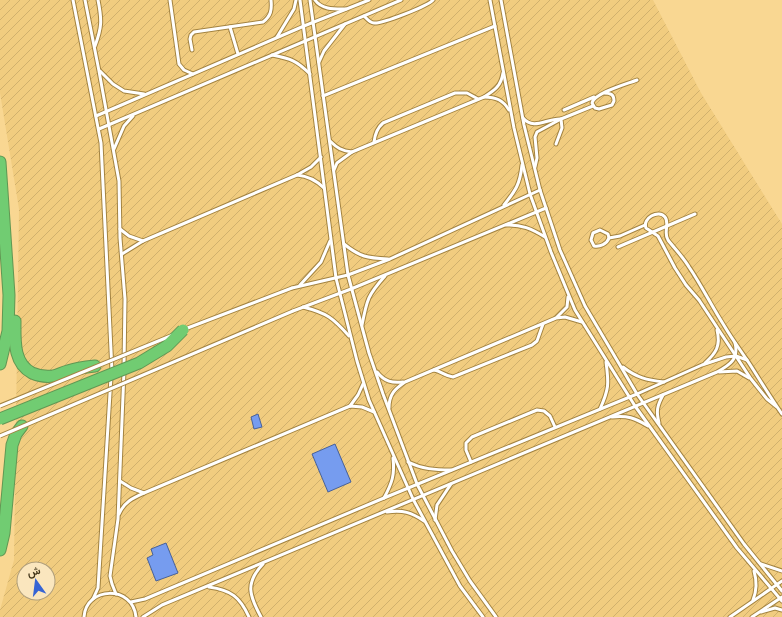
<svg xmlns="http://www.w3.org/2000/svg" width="782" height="617" font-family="'Fira Sans',Vazirmatn,sans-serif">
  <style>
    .industrial { fill: url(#industrial-furrows); fill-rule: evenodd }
    .building { fill: #769cef; stroke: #476199 }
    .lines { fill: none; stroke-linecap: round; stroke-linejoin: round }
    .lane-casing { stroke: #a38340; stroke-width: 5 }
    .highway-casing { stroke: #619753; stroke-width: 13 }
    .lane { stroke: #fff; stroke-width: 3 }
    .highway { stroke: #71cc72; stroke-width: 11 }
    .lane-bridge-casing { stroke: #a38340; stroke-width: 5; stroke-linecap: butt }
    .highway-bridge-casing { stroke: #619753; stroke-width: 13; stroke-linecap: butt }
    .lane-bridge { stroke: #fff; stroke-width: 3 }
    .highway-bridge { stroke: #71cc72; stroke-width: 11 }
  </style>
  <defs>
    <pattern id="industrial-furrows" width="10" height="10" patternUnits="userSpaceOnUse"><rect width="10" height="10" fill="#f1cc7f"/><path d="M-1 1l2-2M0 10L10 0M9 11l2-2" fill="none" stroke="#d0b06d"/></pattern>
  </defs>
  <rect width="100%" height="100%" fill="#f9d792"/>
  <path class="industrial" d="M0,0H653L701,93L782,224V617H0V610L14,560L19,209L0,93ZM24,569H48V593H24Z"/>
  <g class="building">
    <path d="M258,414L262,427L254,429L251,417Z"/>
    <path d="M335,444L351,482L328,492L312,454Z"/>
    <path d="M166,543L178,573L156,581L147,558L153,555L151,549Z"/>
  </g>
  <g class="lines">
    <defs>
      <g id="lane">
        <path d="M73,0L101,143L112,371"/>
        <path d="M85,0L99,71L119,181L120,238L125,299L124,366"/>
        <path d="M170,0L179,64L184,70L193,74"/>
        <path d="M300,0L336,278L357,361L369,400L413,499L460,586L483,617"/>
        <path d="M310,0L348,275L369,353L383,394L417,484L452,551L470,581L496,617"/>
        <path d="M315,0C322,10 335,9 346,9"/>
        <path d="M490,0L514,128L530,194L551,252L575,310L635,406L737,548L782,601"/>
        <path d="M501,0L524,125L540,190L560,250L585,306L637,394L744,544L782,591"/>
        <path d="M364,16C367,19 370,23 374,23C382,24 428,6 433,0"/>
        <path d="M230,27L238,54"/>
        <path d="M277,37L294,9L296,0"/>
        <path d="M95,46C102,27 102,20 98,0"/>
        <path d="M192,50L190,39L191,35L194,32L263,22C271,16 272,10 271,0"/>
        <path d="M272,55C291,59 296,60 310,74"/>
        <path d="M319,62L324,51L345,24"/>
        <path d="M100,71L113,84L124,91L144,94"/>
        <path d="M604,93C610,93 614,94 614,101L612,105L599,109L595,108L592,103C594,93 627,84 637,80"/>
        <path d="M323,96L495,26"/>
        <path d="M484,97C496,97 503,100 509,110"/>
        <path d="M564,110L594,97"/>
        <path d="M96,116L304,26L369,0"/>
        <path d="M523,118C534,131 547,118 561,119L537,132L535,137L537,158L535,167"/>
        <path d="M99,129L401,0"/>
        <path d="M330,141C337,148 342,151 352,152"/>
        <path d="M374,142C375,134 377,128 383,123L455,93H467L478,99"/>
        <path d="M556,144L562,128L561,119L593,106"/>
        <path d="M114,149L124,126L133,116"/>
        <path d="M334,170L337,163L352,152L484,97C495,90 501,86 503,73"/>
        <path d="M297,175C308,176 316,180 324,188"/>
        <path d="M504,205C516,190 520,184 522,165"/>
        <path d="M506,225C521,224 532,229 545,237"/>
        <path d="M120,229L129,236L143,241"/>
        <path d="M600,230L608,234L609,238C607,244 600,247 594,246L591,240L593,233Z"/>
        <path d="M609,238L620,236L645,225"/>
        <path d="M344,244C360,257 367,258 388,259"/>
        <path d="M618,247L695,214"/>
        <path d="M122,254L143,241L297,175L311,167L321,157"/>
        <path d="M300,285L321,262L330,241"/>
        <path d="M292,288L348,275L390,259L540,190"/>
        <path d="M303,307C327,313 333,318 349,336"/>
        <path d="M293,311L351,289L546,208"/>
        <path d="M557,317L567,307L568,297"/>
        <path d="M362,325C367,299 368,295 385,276"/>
        <path d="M705,363C716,353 721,346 717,330"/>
        <path d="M623,367C637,378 647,380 664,382"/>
        <path d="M434,370C441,371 445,376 453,377L532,345L537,341L543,324"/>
        <path d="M377,372C385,382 392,383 403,382"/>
        <path d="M719,372L737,371L749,378"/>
        <path d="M350,406L358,395L363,384"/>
        <path d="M777,407L767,399L751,379L699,300L686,285L675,268L658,236L646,228C642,218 659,209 665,217C670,223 663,233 668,240C675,249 683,257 689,267C702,286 712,307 725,327C732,339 741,351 749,363C760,380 770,397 782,414"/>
        <path d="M389,408C389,394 395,389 405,382L556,318L565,317L582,322"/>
        <path d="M600,409C609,389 609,384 606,362"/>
        <path d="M612,417C627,415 635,418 648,426"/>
        <path d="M659,423C656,411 657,406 663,395"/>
        <path d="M408,462C422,469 435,470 451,470"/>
        <path d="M471,462L466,450V443L472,437L537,410L544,411L550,416L555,427"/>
        <path d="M120,481L131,488L144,493"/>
        <path d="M384,498C392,483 395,475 393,458"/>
        <path d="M387,512C403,510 411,512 424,521"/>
        <path d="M119,514C124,502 133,498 144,493L350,406L362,407L374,412"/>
        <path d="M435,520L437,505L451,484"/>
        <path d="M761,564L782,571"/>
        <path d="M209,587C231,590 240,597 249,617"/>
        <path d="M116,594L112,584L110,576L118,519L124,371"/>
        <path d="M93,599L98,588L111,377"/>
        <path d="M753,600C757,590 757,581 754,571"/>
        <path d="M131,602L145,599L384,498L637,394L702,365L726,357L736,356L747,360"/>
        <path d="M761,612L775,608L782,610"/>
        <path d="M84,617C86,586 133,585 136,617"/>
        <path d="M143,617L162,605L717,372C730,365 739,359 735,343"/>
        <path d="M261,617C249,595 245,583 263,564"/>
        <path d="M730,617L782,581"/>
        <path d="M752,617L782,597"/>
      </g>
      <g id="highway">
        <path d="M0,162L9,295L8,331L0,364"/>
        <path d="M15,321C15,340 13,363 32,373C39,376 46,377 53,376C58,375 63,372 68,371C77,368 86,367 95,366"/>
        <path d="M0,550L4,533L12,445L16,434L22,426"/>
      </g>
    </defs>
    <use href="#lane" class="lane-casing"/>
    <use href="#highway" class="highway-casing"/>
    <use href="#lane" class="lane"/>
    <use href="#highway" class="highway"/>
    <defs>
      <g id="lane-bridge">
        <path d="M185,329L292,288"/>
        <path d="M0,406L173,335"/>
        <path d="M0,436L293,311"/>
      </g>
      <path id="highway-bridge" d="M0,419L139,363L167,346L183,330"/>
    </defs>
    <use href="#lane-bridge" class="lane-bridge-casing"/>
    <use href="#highway-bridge" class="highway-bridge-casing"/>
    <use href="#lane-bridge" class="lane-bridge"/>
    <use href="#highway-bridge" class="highway-bridge"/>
  </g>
  <g transform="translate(36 581) rotate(346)"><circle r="19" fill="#fae6be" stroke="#b09f7c"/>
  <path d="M0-3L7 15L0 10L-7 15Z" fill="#3664d4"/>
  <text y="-6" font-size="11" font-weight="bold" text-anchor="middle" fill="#423519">ش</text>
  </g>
</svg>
